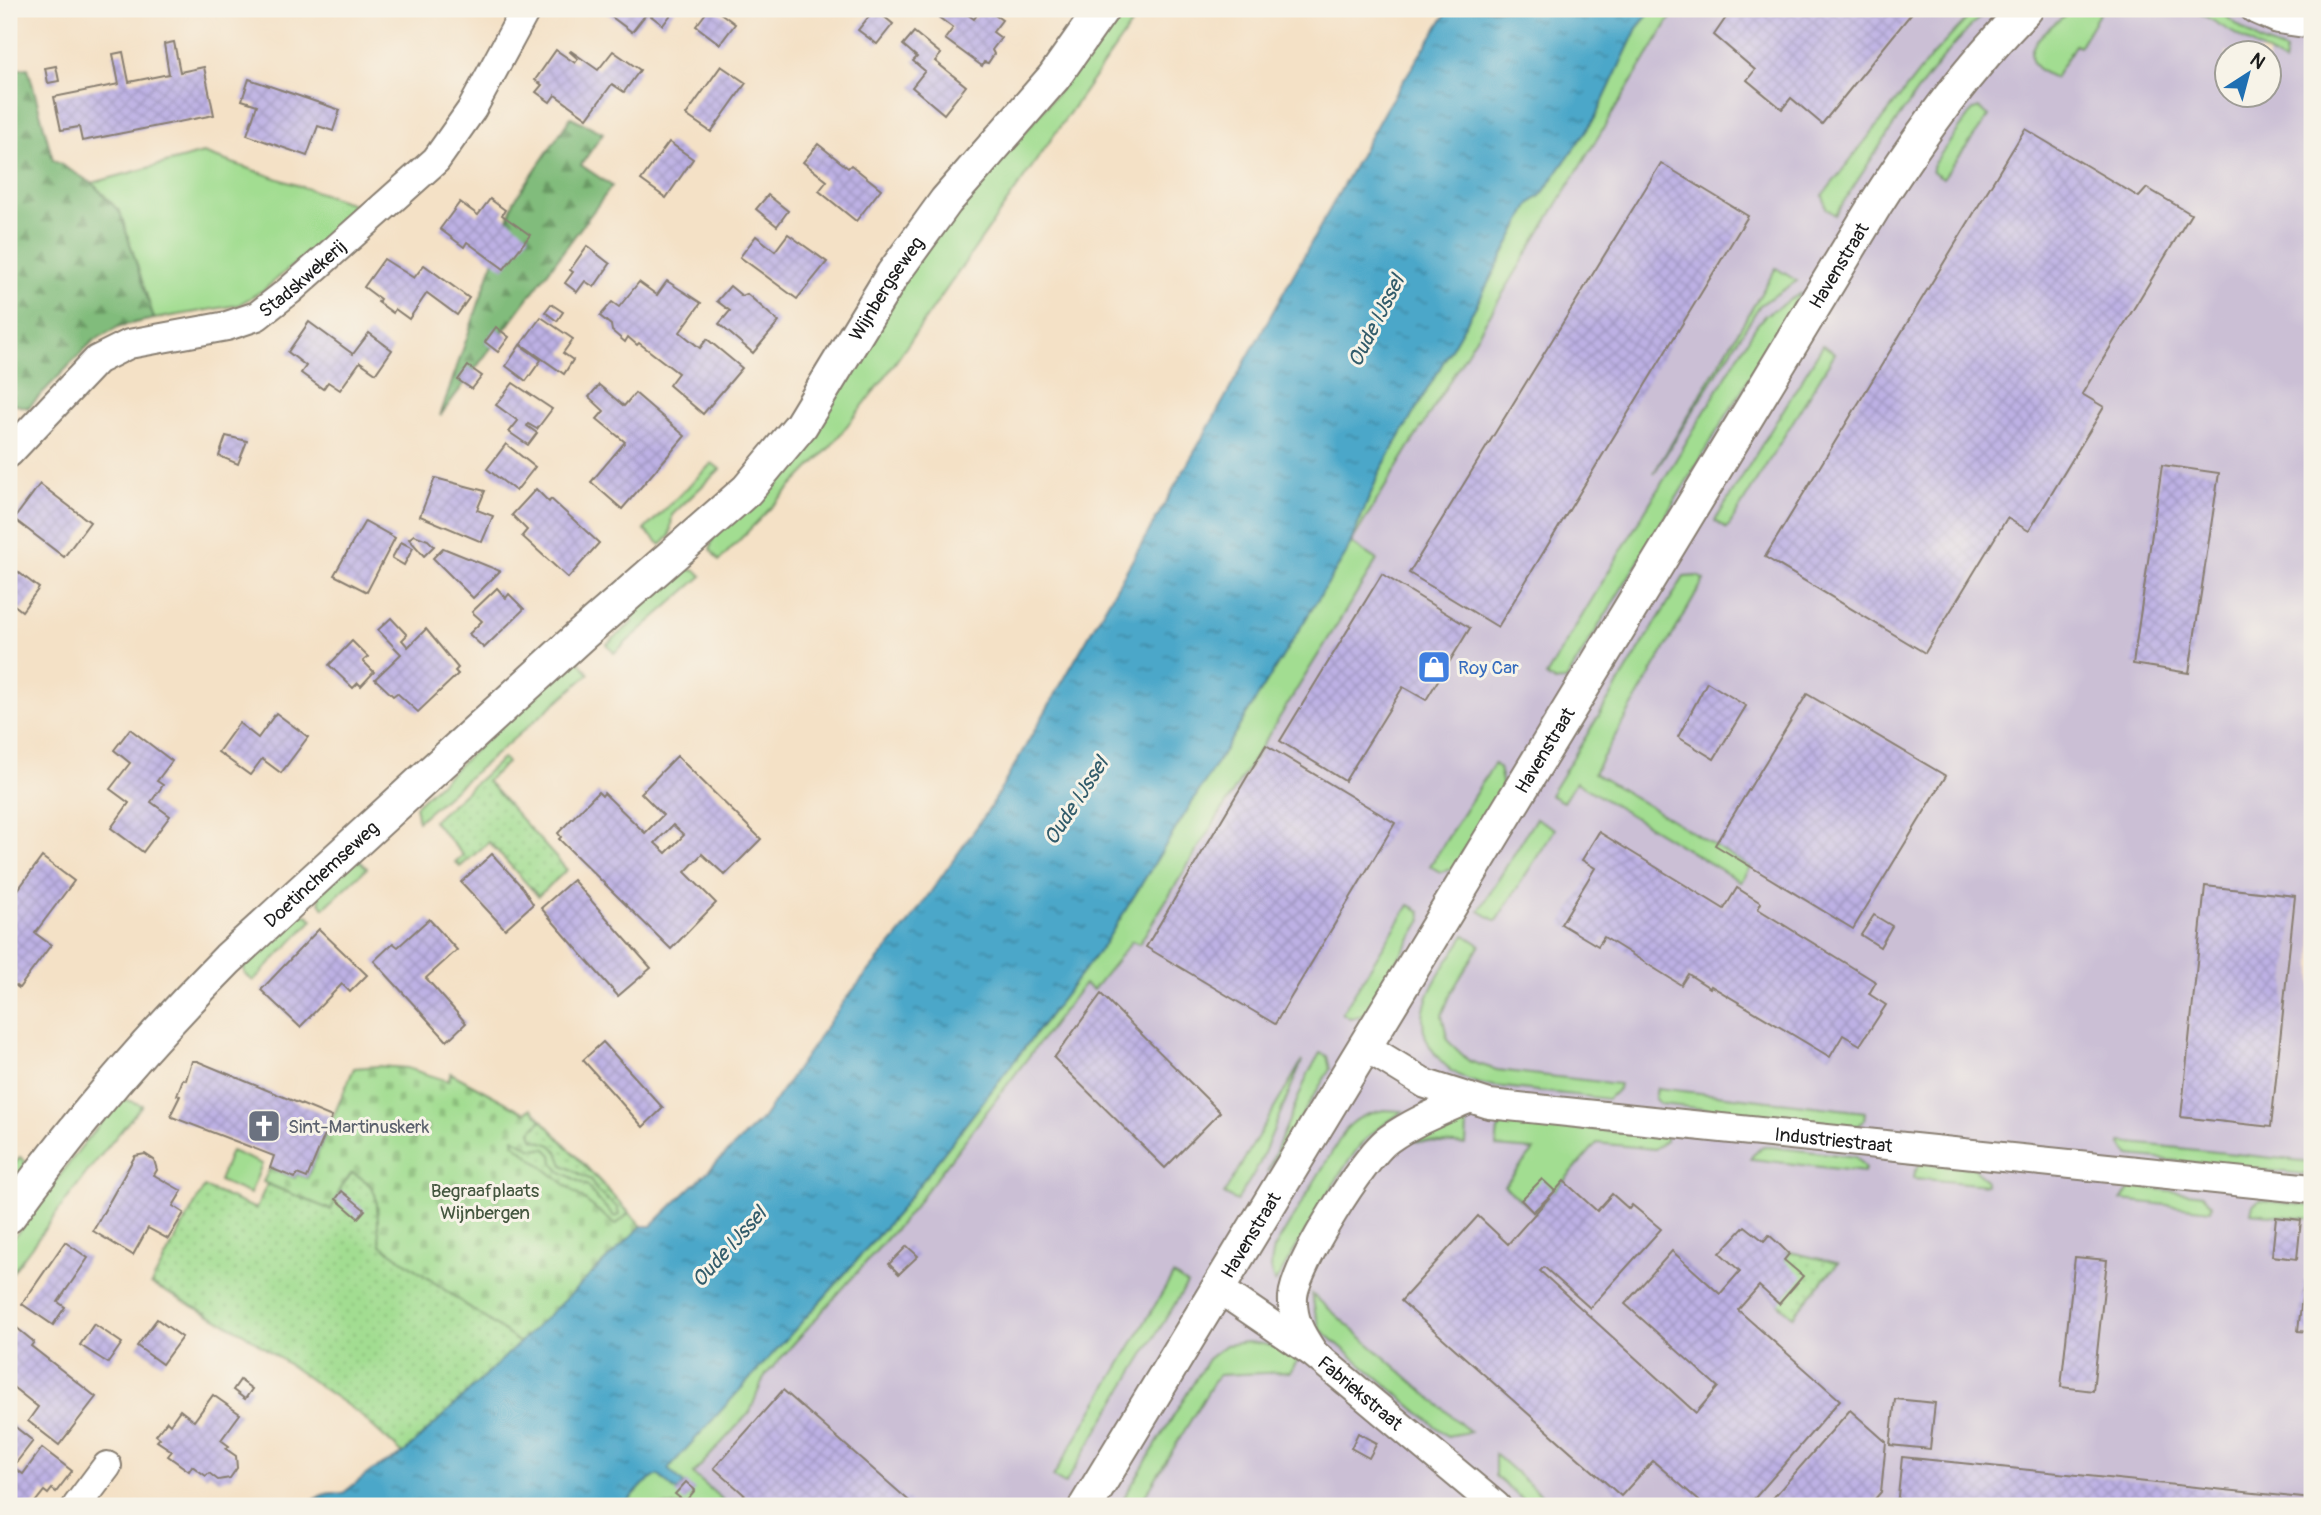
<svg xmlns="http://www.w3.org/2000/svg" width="2321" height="1515" font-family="Pangolin,sans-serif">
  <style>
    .industrial { fill: #cbbfd5; fill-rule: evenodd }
    .grass { fill: #a2dd91; stroke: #5f7c56; stroke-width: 2 }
    .forest { fill: url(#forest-firs); stroke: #4e6c4c; stroke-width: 2 }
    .cemetery { fill: url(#cemetery-stones); stroke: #5f7c56; stroke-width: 2 }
    .garden { fill: url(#garden-dots); stroke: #5f7c56; stroke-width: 2 }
    .water { fill: url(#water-ripples); stroke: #346272; stroke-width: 2 }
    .building { fill: url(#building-cross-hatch); fill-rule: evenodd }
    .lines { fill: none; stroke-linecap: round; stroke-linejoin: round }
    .minor-casing { stroke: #887e71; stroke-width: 32 }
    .tertiary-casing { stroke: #887e71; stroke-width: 37 }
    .minor { stroke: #fff; stroke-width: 28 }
    .tertiary { stroke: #fff; stroke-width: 33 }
    .labels { text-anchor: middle; stroke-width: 6; stroke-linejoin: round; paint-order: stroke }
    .street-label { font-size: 19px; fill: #1c1c1c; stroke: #f7f3e8 }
    .shop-label { font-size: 19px; fill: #366cbe; stroke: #f7f3e8; text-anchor: start }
    .worship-label { font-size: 19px; fill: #5b616d; stroke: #f7f3e8; text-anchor: start }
    .park-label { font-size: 19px; fill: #44563f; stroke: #f7f3e8 }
    .water-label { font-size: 21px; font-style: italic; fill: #315b6a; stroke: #f7f3e8 }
  </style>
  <defs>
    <pattern id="forest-firs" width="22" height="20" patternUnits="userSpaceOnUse" patternTransform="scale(1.75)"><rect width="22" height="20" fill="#81bc7b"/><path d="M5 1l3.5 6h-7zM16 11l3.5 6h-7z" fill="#699864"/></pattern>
    <pattern id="cemetery-stones" width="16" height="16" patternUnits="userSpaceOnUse" patternTransform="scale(1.75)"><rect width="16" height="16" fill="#a2dd91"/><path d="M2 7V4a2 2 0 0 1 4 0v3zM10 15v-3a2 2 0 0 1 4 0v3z" fill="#8bbd7c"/></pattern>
    <pattern id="garden-dots" width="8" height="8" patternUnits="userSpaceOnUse" patternTransform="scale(1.75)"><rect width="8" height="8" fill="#a2dd91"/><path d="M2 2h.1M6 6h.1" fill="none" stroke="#8bbd7c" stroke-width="1.8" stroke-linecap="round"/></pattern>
    <pattern id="water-ripples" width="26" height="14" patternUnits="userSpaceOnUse" patternTransform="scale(1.75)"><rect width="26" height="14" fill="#4ba7c9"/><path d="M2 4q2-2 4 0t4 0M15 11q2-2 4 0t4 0" fill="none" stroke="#3e87a2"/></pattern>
    <pattern id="building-cross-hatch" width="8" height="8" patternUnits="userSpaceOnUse" patternTransform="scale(1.75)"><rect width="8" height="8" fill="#bdb1e4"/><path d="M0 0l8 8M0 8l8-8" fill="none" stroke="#a298c3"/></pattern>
  </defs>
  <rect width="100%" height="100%" fill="#f7f3e8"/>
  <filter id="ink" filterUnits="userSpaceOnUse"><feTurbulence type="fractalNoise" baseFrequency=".0143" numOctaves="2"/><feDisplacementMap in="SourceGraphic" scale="14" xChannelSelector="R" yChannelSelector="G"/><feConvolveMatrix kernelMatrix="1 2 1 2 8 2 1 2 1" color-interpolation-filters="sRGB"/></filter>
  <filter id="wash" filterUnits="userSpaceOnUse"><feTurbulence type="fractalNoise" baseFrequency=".00686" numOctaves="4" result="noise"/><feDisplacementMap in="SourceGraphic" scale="28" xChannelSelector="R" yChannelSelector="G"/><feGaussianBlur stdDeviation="1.57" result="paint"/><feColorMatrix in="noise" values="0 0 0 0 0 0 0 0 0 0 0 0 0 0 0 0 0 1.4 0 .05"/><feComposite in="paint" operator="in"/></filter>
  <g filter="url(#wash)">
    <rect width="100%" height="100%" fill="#f4e1c6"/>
    <path class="industrial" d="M1538,9H2312V1506H492L919,1040ZM2226,52H2268V94H2226Z"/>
    <g class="grass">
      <path d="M1119,9H1142L883,380L831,446L719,561L710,549L713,538L918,259L1065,84Z"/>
      <path d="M1653,9H1676L1351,543L1377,560L1139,944L1132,941L1093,990L1084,984L907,1216L764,1377L750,1412L693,1474L730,1506H623L644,1484L659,1474L677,1491L683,1484L667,1469L829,1292L899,1211L1105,943L1346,554L1380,471L1477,304L1530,204L1542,194L1595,118L1637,28Z"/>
      <path d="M1976,9H1988C1926,68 1882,144 1835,215L1826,208L1823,195L1931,57Z"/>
      <path d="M2073,9H2102L2079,47L2075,45L2055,78C2003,57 2048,29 2073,9Z"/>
      <path d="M2193,9H2216L2261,42L2286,51L2284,63Z"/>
      <path d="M1979,108L1989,116L1943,178L1932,171V166L1973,110Z"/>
      <path d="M203,153L361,207L265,289L238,305L154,319L120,212L92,183Z"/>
      <path d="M1776,268L1797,281L1760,305L1654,473Z"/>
      <path d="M1801,293L1566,680L1555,682L1546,676L1756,326L1765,315Z"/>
      <path d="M1823,345L1835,353L1727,529L1715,521Z"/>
      <path d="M712,463L720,469L672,515L670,536L661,545L644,530Z"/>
      <path d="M678,568L697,571L702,576L614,653L607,644L633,622L635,606Z"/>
      <path d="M1698,576L1704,580L1594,773L1750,867L1741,882L1576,782L1563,802L1550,795L1684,577Z"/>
      <path d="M576,656L589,674L418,821L415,806Z"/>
      <path d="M1494,764L1499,768L1503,786L1453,869L1440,872L1430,866Z"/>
      <path d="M1536,818L1555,829L1496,921L1479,911Z"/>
      <path d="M357,858L367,868L324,908L320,902L319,893Z"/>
      <path d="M1409,905L1420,911L1422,920L1364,1015L1350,1018L1342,1013Z"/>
      <path d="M298,913L309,916L313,920L253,981L245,974L243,964Z"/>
      <path d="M1465,935L1480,945L1452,991L1442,1015L1448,1041L1469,1061L1497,1070L1619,1084L1618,1089L1608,1099L1485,1085C1464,1080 1449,1072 1436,1055C1402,1014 1442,972 1465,935Z"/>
      <path d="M1320,1053L1327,1056L1330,1069L1267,1173L1308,1074Z"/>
      <path d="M1302,1061L1259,1165L1237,1201L1224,1194Z"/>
      <path d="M1657,1088L1865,1112L1864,1121L1858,1126L1660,1104L1655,1098Z"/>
      <path d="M121,1098L142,1105L88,1171L9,1277V1244L81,1147Z"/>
      <path d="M1384,1110L1403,1111L1371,1134L1358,1148L1340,1174L1275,1283C1269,1271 1271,1262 1274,1249L1344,1132C1355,1117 1367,1114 1384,1110Z"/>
      <path d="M1507,1120L1666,1137V1141L1654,1149L1597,1143L1536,1213L1504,1186L1534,1150L1496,1147L1498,1130Z"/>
      <path d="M1454,1123L1467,1124L1466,1145L1415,1141Z"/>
      <path d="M2121,1142L2312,1162V1175L2130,1156L2121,1145Z"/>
      <path d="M1763,1146L1856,1157L1865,1168L1864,1172L1751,1159L1752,1156Z"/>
      <path d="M231,1151L262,1164L250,1194L219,1181Z"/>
      <path d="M20,1157L29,1165L9,1191V1172Z"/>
      <path d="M1921,1163L1975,1168L1986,1181V1185L1914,1178L1915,1171Z"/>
      <path d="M2132,1186L2203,1195L2212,1204L2211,1210L2121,1200Z"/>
      <path d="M2260,1200L2312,1206V1219L2251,1213L2253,1204Z"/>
      <path d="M1173,1275L1187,1284L1065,1484L1053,1477Z"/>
      <path d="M1312,1294L1470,1432L1447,1436L1321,1330L1315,1312Z"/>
      <path d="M1246,1342C1267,1343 1281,1348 1298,1360L1290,1372L1218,1375L1139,1506H1119L1208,1359L1226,1345Z"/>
      <path d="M1495,1454L1554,1506H1530L1495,1476Z"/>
    </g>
    <g class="forest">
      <path d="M28,68L53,160L92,183L120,212L154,319L120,326L93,341L28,408L9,403V70Z"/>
      <path d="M571,117L603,133L581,165L612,186L440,416L514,201Z"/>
    </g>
    <path class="cemetery" d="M378,1066L407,1068L448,1081L451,1073L525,1113L531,1108L642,1226L520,1343L332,1211L263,1182L270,1168L295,1178L297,1174L307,1178L354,1068Z"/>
    <g class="garden">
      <path d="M503,758L507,763L487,781L567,870L538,896L489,842L460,867L455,862L463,855L433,821Z"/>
      <path d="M542,1120L629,1213L616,1225L513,1143L514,1138L530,1148L546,1149L552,1155L553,1163L561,1172L588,1186C591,1195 607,1208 615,1217L619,1215L617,1207L597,1191L591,1180L563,1165L558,1152L552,1145L533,1139L531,1131Z"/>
      <path d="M352,1173C389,1189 372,1213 381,1245L520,1343L403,1454L358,1413L242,1332L151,1284L204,1187L256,1209L267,1184L331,1210L342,1186Z"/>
      <path d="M1786,1251L1838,1263L1793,1316L1779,1304Z"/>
    </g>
    <path class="water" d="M1449,9H1653L1637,28L1595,118L1542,194L1530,204L1477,304L1380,471L1346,554L1105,943L899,1211L829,1292L668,1469L684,1484L677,1492L658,1475L644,1484L623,1506H308C318,1495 327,1491 342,1494L371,1471L403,1454L642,1226H651L762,1119L844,1001L908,924L990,808L1211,423L1386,108Z"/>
    <g id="blocks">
      <g class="building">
        <path d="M601,9H675L663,25L647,13L632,32Z"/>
        <path d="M709,9H715L735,24L720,44L696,26Z"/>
        <path d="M875,9L893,24L877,44L858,30Z"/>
        <path d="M942,9H960L974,19L981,9H986L1002,20L993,32L1001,38L992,50L994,54L988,63L984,62L982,66L945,39L953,28L937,16Z"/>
        <path d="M1732,9H1915L1822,124L1791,98L1782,109L1747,80L1755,70L1714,35Z"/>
        <path d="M914,32L941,54L935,61L966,86L944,114L912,87L925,71L913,61L917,57L903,45Z"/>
        <path d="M174,42L180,72L204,67L214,115L82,141L79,127L61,130L54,97L119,84L113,54L123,52L129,82L169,74L164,44Z"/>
        <path d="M556,50L575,63L578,59L570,52L571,51L598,70L613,51L640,70L624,92L612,84L587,118L555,95L550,102L536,92L542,85L535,80Z"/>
        <path d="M56,66L59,81L48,83L45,68Z"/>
        <path d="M721,66L746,83L711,132L686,115Z"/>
        <path d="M249,79L340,110L333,131L318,126L307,156L247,135L257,105L242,100Z"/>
        <path d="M2025,129L2139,197L2147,188L2191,214L2082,394L2104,407L2029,531L2007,518L1925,653L1765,557Z"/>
        <path d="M669,142L693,159L666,198L641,180Z"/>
        <path d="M818,144L848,168L851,165L881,189L856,221L819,191L827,181L803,162Z"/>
        <path d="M1661,163L1748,216L1498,627L1409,573Z"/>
        <path d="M768,195L788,211L777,226L756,209Z"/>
        <path d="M490,199L505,210L502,215L530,235L504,269L467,242L464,247L440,229L460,202L478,215Z"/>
        <path d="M788,234L827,262L797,299L740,257L756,236L775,251Z"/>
        <path d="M587,246L610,264L594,287L585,281L577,292L565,283L573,272L570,270Z"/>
        <path d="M384,259L414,278L424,265L469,298L457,315L427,293L409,319L395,309L393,313L378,302L380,299L364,287Z"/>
        <path d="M667,281L701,303L680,332L700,348L707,339L742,368L703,414L669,385L678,373L639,343L637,345L628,337L625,342L612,331L611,325L600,316L612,302L619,307L639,282L657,295Z"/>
        <path d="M730,286L742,296L747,294L779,322L753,353L719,324L730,311L717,301Z"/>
        <path d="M551,304L563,312L557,321L545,312Z"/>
        <path d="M541,317L573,339L563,353L573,360L564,374L521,344Z"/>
        <path d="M309,322L353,354L369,333L392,350L376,373L360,362L340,390L328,382L323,389L301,373L306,366L288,352Z"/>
        <path d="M496,327L509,337L498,352L485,342Z"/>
        <path d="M520,345L541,360L526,381L506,366Z"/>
        <path d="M468,366L482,376L472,389L458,380Z"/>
        <path d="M513,383L552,409L537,429L528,424L527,426L537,433L528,445L509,432L518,421L496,405Z"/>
        <path d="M599,385L624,406L635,393L685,436L622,509L591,482L625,442L597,419L604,411L589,397Z"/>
        <path d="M226,436L247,441L238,464L219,456Z"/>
        <path d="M506,444L535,467L516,491L487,469Z"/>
        <path d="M2162,465L2219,473L2189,673L2133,664Z"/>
        <path d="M435,478L485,491L477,510L493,516L482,542L420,516Z"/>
        <path d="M40,484L90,522L64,557L14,519Z"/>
        <path d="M536,489L549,502L551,499L599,543L568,578L522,536L527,530L512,515Z"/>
        <path d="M365,521L395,538L367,592L334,575Z"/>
        <path d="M414,535L428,540L434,546L424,556L409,539Z"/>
        <path d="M401,542L413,548L404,565L392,558Z"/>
        <path d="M443,548L500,571L473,598L433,558Z"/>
        <path d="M9,565L39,588L22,611L9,601Z"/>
        <path d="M1382,574L1470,628L1426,700L1403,687L1345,781L1280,741Z"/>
        <path d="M497,588L506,598L509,594L524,609L484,648L469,634L482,621L472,612Z"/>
        <path d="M391,618L407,635L402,640L408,647L426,629L458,668L455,671L458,674L418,712L397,693L393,696L375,679L401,654L378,630Z"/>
        <path d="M352,641L368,657L363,661L374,672L361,686L358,683L353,688L329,665Z"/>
        <path d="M1707,682L1746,706L1714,759L1678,737Z"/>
        <path d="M1807,694L1946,776L1853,929L1715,845Z"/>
        <path d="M276,713L308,737L281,773L262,759L250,775L218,752L239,723L258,738Z"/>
        <path d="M130,729L172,761L157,781L163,785L151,802L170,816L143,852L111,828L129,803L110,789L130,763L114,750Z"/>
        <path d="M1266,745L1395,823L1275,1024L1146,947Z"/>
        <path d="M677,756L761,839L725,875L702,854L685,872L716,903L671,949L559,839L561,837L558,833L598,792L602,796L604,793L645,833L663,815L641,793ZM673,825L684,835L666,853L655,843Z"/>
        <path d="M1599,832L1724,909L1737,888L1761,903L1758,909L1876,982L1869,994L1886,1005L1860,1045L1843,1035L1830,1057L1711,986L1710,988L1688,974L1681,985L1604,937L1598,946L1561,924L1595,868L1582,860Z"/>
        <path d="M492,854L523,888L533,904L505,929L461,882Z"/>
        <path d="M42,857L74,881L35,933L51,945L19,988L9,981V902Z"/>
        <path d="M573,880L651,968L618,996L541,908Z"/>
        <path d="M2205,886L2295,896L2271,1127L2181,1117Z"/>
        <path d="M1874,915L1892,926L1880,947L1861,935Z"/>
        <path d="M429,919L457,950L426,978L466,1023L447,1041L374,961L393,943L398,947Z"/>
        <path d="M319,929L367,975L350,992L342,984L300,1027L261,990Z"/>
        <path d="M1101,994L1220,1112L1165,1168L1054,1058Z"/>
        <path d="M603,1042L663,1108L643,1127L583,1060Z"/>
        <path d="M192,1061H197L332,1117L307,1178L297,1174L295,1178L270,1168L274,1156L172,1117L171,1114L180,1096L177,1095L183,1079L186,1080Z"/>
        <path d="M145,1154L154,1160L157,1170L154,1175L182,1191L173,1206L184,1213L168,1239L148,1228L133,1255L93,1231L135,1156Z"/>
        <path d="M1542,1179L1555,1191L1533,1212L1521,1200Z"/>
        <path d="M1564,1181L1597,1211L1612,1194L1629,1209L1632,1205L1637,1209L1661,1229L1590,1308L1544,1267L1540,1271L1696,1413L1718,1387L1625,1304L1672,1251L1720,1294L1740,1271L1720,1253L1745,1226L1764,1241L1769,1235L1779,1244L1789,1254L1784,1260L1803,1276L1779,1304L1759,1286L1738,1310L1840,1400L1748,1506H1705L1653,1461L1621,1496L1401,1301L1478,1216L1508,1244Z"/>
        <path d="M342,1191L365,1210L358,1218L336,1199Z"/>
        <path d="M2276,1217L2301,1220L2297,1259L2272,1256Z"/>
        <path d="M65,1242L88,1258L58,1302L65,1307L53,1325L22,1304Z"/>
        <path d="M907,1246L918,1256L899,1274L889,1264Z"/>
        <path d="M2075,1257L2107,1260L2093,1391L2061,1387Z"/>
        <path d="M2304,1280L2312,1281V1332L2298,1331Z"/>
        <path d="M157,1319L182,1337L162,1364L137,1346Z"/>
        <path d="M94,1324L122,1343L108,1363L80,1345Z"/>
        <path d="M17,1328L34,1342L31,1346L96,1397L59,1445L28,1421L38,1407L9,1384V1338Z"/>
        <path d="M240,1380L252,1389L245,1399L233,1390Z"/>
        <path d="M783,1390L915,1506H757L714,1468Z"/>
        <path d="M213,1395L240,1414L221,1440L229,1446L226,1449L236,1456L237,1468L230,1478L218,1480L209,1473L206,1476L192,1466L189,1471L168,1456L172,1451L157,1441L160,1438L156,1435L167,1421L170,1424L180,1410L194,1421Z"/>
        <path d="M1895,1399L1935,1403L1930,1449L1890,1445Z"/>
        <path d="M1850,1410L1886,1442L1881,1492L1869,1506H1766Z"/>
        <path d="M9,1422L33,1441L13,1467L23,1474L42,1448L72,1471L56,1492L52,1489L48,1494L44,1491L32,1506H9Z"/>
        <path d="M1358,1433L1377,1443L1369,1458L1351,1448Z"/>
        <path d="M1902,1457L2312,1499V1506H1897Z"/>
        <path d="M686,1482L695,1490L685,1502L675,1494Z"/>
      </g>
    </g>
  </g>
  <g filter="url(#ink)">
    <use href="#blocks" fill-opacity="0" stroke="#887e71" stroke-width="2"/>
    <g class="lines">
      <defs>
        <g id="minor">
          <path d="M2255,9L2278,19L2312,24"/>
          <path id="s1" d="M9,453L97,360L129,344L227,326L257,316L289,291L436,160L472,109L526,9"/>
          <path id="s2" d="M1366,1047L1426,1084L1489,1104L2312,1189"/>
          <path id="s3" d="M1218,1288L1313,1353L1496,1506"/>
          <path d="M1312,1351C1300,1333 1292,1319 1293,1297C1295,1267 1364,1156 1389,1139C1414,1121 1443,1110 1470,1098"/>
          <path d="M77,1506L107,1466"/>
        </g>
        <g id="tertiary">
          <path id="s4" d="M9,1216C75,1124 149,1039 228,959L579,637L747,490L801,425L893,274L946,201L1054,77L1102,9"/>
          <path id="s5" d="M1086,1506L1877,202C1922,132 1968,68 2026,9"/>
        </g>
      </defs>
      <use href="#minor" class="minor-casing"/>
      <use href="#tertiary" class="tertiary-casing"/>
      <use href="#minor" class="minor"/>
      <use href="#tertiary" class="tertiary"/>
    </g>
  </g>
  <defs>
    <symbol id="shop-square" viewBox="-11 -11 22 22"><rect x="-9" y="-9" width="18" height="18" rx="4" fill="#3f7fe0" stroke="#f7f3e8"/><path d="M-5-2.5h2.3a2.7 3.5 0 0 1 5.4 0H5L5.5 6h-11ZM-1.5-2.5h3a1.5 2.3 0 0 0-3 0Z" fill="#fff"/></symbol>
    <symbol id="church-square" viewBox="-11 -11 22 22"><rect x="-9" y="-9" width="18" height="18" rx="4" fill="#6b7280" stroke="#f7f3e8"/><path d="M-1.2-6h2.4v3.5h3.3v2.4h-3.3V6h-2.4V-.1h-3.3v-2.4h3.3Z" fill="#fff"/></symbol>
  </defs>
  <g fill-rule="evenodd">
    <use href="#shop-square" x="1415" y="648" width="38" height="38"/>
    <use href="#church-square" x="245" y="1107" width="38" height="38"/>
  </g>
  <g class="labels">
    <g class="street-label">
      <text dy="7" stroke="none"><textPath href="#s5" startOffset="1451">Havenstraat</textPath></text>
      <text dy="7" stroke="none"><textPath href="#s1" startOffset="354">Stadskwekerij</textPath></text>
      <text dy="7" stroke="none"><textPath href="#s4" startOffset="1283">Wijnbergseweg</textPath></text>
      <text dy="7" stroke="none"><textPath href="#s5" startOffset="884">Havenstraat</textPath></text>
      <text dy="7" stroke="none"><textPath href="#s4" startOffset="464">Doetinchemseweg</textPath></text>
      <text dy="7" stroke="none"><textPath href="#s2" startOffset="483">Industriestraat</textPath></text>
      <text dy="7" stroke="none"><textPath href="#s5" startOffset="317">Havenstraat</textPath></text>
      <text dy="7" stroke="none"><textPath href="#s3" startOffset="177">Fabriekstraat</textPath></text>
    </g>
    <g class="shop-label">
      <text x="1458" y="674">Roy Car</text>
    </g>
    <g class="worship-label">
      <text x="288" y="1133">Sint-Martinuskerk</text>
    </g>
    <g class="park-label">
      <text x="485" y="1197">Begraafplaats<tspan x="485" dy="22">Wijnbergen</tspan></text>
    </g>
    <g class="water-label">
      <text transform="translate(1376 321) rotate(-63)" y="7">Oude IJssel</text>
      <text transform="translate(1076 801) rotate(-57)" y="7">Oude IJssel</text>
      <text transform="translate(729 1247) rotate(-48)" y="7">Oude IJssel</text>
    </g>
  </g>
  <rect width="2321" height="1515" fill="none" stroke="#f7f3e8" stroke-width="35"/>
  <g transform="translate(2248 74) rotate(36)"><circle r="33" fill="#f7f3e8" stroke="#9f9d96" stroke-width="2"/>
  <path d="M0-5L12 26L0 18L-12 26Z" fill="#1f6fb2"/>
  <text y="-10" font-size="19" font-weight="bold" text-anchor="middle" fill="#1c1c1c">N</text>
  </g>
</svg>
